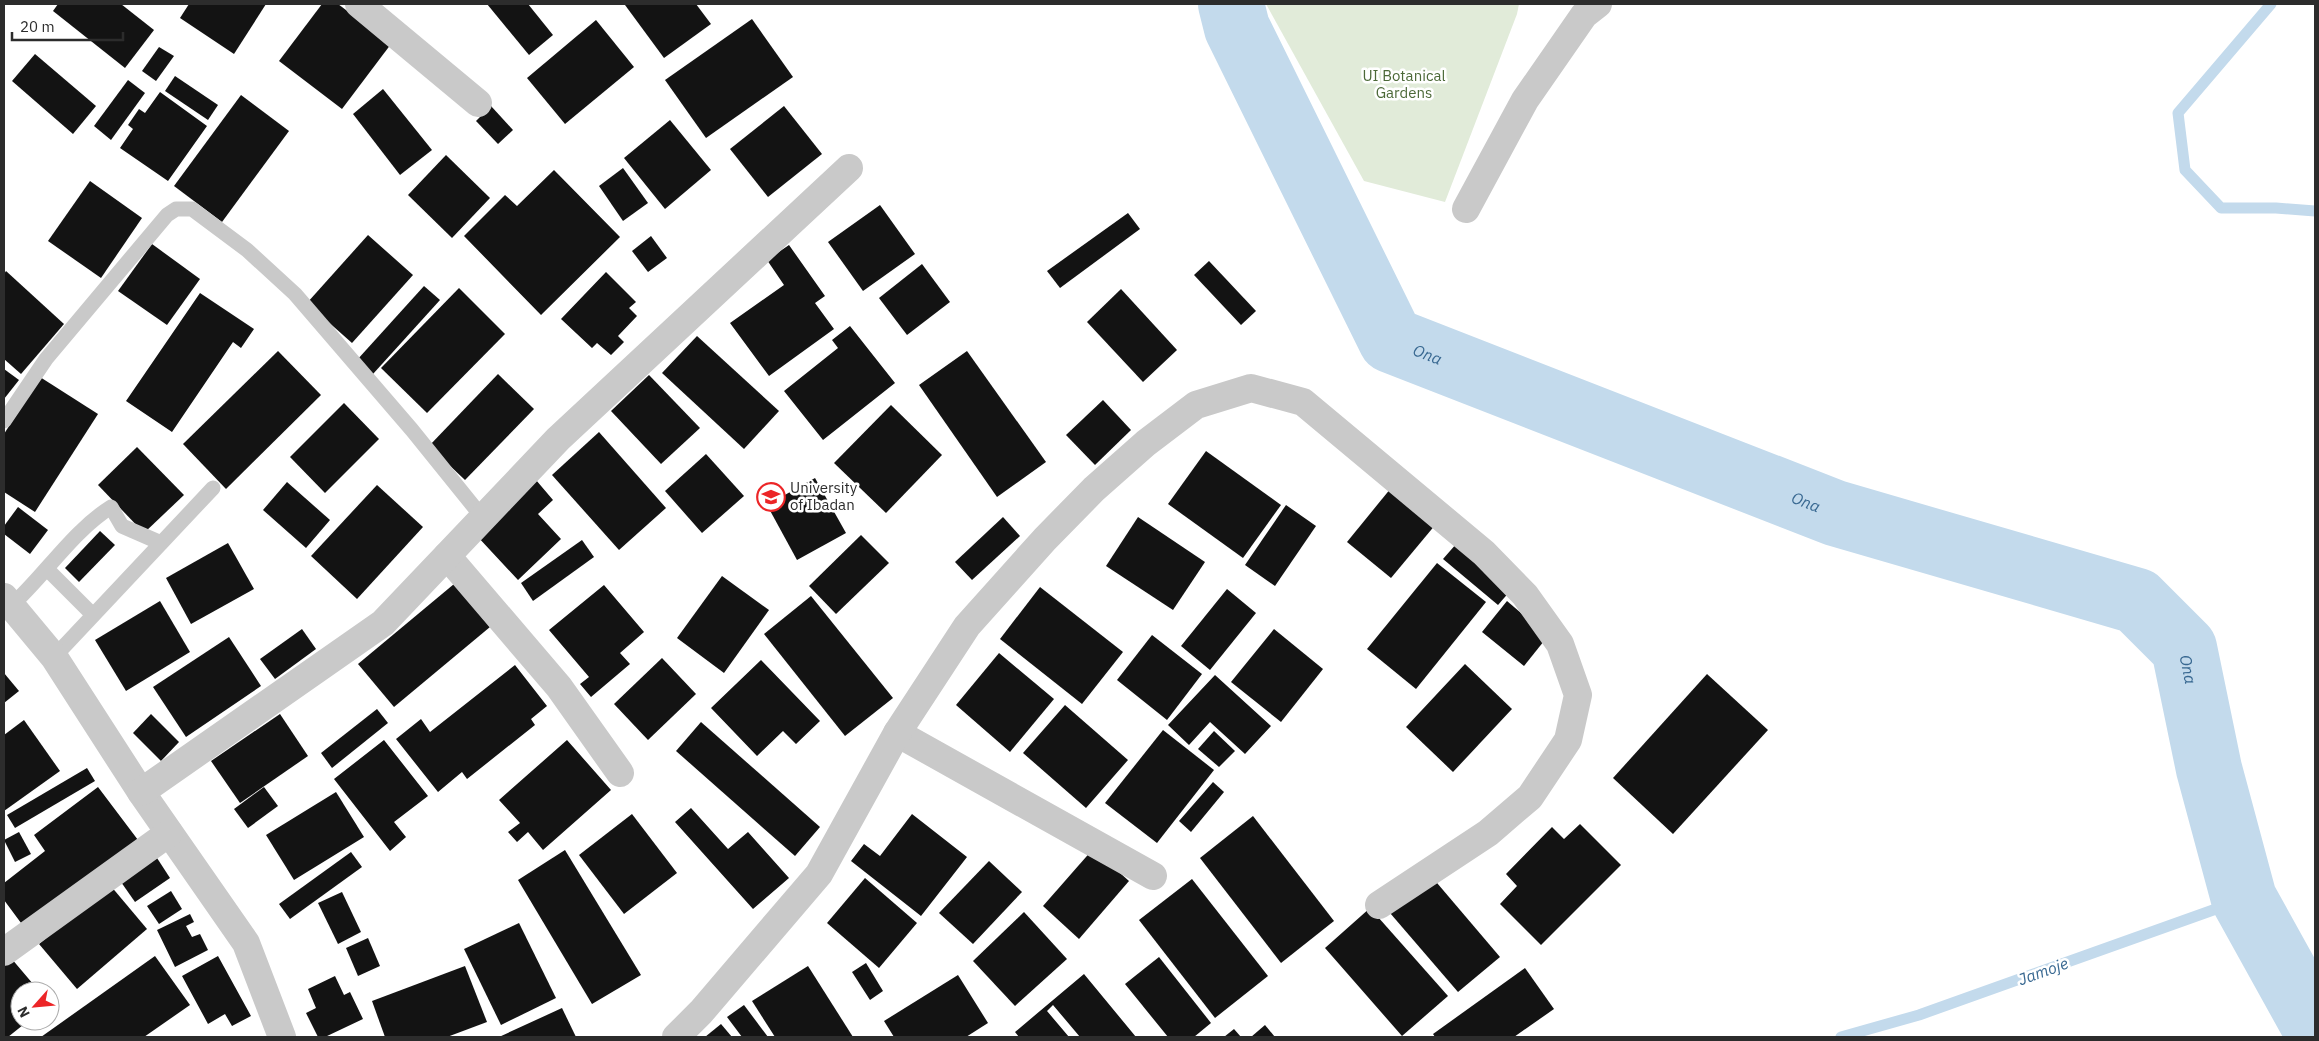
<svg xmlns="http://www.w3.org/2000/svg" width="2319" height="1041" font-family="'IBM Plex Sans',sans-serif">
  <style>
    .green { fill: #e1ebd9 }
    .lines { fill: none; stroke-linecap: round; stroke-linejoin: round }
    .stream { stroke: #c3daec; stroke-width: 11 }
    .river { stroke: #c3daec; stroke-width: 66 }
    .building { fill: #131313 }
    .service { stroke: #c9c9c9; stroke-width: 15 }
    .minor { stroke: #c9c9c9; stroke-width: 28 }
    .labels { text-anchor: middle; stroke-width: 5; stroke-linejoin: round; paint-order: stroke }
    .park-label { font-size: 15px; fill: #4c6938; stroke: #fff }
    .poi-label { font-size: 15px; fill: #2c2c2c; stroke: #fff; text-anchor: start }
    .water-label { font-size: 16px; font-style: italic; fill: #386891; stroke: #fff }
  </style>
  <rect width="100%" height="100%" fill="#fff"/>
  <path class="green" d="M1266,4H1519L1517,14L1445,202L1364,181Z"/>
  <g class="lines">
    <g class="stream">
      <path d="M2271,4L2178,113L2185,170L2221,208H2276L2315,211"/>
      <path d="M1841,1037L1919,1015L2244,899"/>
    </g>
    <path class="river" id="s1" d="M1231,4L1237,28L1391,340L1835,513L2137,601L2184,648L2209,769L2244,899L2315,1027"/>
  </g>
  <g class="building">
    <path d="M58,4H121L154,30L125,68L53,11Z"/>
    <path d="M189,4H266L234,54L180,18Z"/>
    <path d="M322,4H338L391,44L342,109L279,61Z"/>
    <path d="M487,4H528L553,35L529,55Z"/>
    <path d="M626,4H696L711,24L664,58L625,5Z"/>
    <path d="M752,19L793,77L706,138L665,80Z"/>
    <path d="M596,20L634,67L565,124L527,78Z"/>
    <path d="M159,47L174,56L156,81L142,71Z"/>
    <path d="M35,54L96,106L73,134L12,81Z"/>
    <path d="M175,76L218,105L208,120L165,91Z"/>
    <path d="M128,80L145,93L111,140L94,126Z"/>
    <path d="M383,89L432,150L400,175L353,114Z"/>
    <path d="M160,92L207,126L168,181L120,148L133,129L128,125L139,109L145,113Z"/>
    <path d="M241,95L289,131L222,222L174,186Z"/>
    <path d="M491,106L513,130L498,144L476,121Z"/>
    <path d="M784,106L822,154L768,197L730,149Z"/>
    <path d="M670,120L711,170L665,209L624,158Z"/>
    <path d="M446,155L490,198L452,238L408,195Z"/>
    <path d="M623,168L648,203L623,221L599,186Z"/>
    <path d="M554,170L620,237L541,315L464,236L505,195L517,206Z"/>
    <path d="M90,181L142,218L101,278L48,241Z"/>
    <path d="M880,205L915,254L863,291L828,242Z"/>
    <path d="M1128,213L1140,229L1060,288L1047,271Z"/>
    <path d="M368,235L413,275L352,343L307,303Z"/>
    <path d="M651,236L667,258L648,272L632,251Z"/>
    <path d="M152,244L200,279L167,325L118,291Z"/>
    <path d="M789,245L825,296L815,303L834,329L769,376L730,323L784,285L767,260Z"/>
    <path d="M1209,261L1256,311L1241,325L1194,275Z"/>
    <path d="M922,264L950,302L907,335L879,298Z"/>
    <path d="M6,271L64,324L21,374L4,359V274Z"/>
    <path d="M606,272L636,302L629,308L637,316L618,336L624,342L611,355L597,343L592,348L561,319Z"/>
    <path d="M424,286L440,300L373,374L357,360Z"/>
    <path d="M459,288L505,334L427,413L381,368Z"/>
    <path d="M1121,289L1177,350L1143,382L1087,322Z"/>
    <path d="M200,293L254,329L241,348L233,342L172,432L126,401Z"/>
    <path d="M850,326L895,383L823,440L784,391L838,348L832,340Z"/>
    <path d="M697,336L779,411L744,449L662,373Z"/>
    <path d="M278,351L321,395L226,489L183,444Z"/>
    <path d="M967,351L1046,462L997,497L919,385Z"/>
    <path d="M4,369L19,380L4,399Z"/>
    <path d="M498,374L534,409L465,480L429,446Z"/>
    <path d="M649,375L700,428L661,464L611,411Z"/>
    <path d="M40,377L98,414L35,512L4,492V434Z"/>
    <path d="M1103,400L1131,430L1095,465L1066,435Z"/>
    <path d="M344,403L379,439L325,493L290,457Z"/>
    <path d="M891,405L942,455L886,513L834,463Z"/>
    <path d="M599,432L666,508L619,550L552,475Z"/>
    <path d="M137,447L184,495L144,533L98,485Z"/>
    <path d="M1206,451L1281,505L1243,558L1168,504Z"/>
    <path d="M706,454L744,496L702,533L665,491Z"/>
    <path d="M815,478L846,533L797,560L767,505Z"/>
    <path d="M536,480L553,500L538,514L561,539L518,580L477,536Z"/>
    <path d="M287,482L330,520L306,548L263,510Z"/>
    <path d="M377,485L423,527L357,599L311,556Z"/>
    <path d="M1391,488L1436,524L1391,578L1347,542Z"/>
    <path d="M1286,505L1316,526L1275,586L1245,565Z"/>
    <path d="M18,507L48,530L30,554L4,534V526Z"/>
    <path d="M1003,517L1020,536L972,580L955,562Z"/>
    <path d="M1138,517L1205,562L1173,610L1106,566Z"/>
    <path d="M100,531L115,545L79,582L65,568Z"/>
    <path d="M861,535L889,563L836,614L809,586Z"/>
    <path d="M582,540L594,557L533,601L521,583Z"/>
    <path d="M228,543L254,589L191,624L166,578Z"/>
    <path d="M1457,543L1511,590L1498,605L1443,559Z"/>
    <path d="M1437,563L1486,602L1416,689L1367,649Z"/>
    <path d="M722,576L769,610L724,673L677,638Z"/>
    <path d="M454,584L490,627L394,707L358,664Z"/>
    <path d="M604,585L644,632L620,653L630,664L591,697L580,684L589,677L549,630Z"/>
    <path d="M1040,587L1123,652L1082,704L1000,639Z"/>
    <path d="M1227,589L1256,613L1210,670L1181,646Z"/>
    <path d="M811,596L893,698L845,736L764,634Z"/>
    <path d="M160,601L190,652L126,691L95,640Z"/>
    <path d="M1507,601L1548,636L1524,666L1482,632Z"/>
    <path d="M302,629L316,649L275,679L260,659Z"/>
    <path d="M1274,629L1323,669L1281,722L1231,682Z"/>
    <path d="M1152,635L1202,674L1167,720L1117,680Z"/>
    <path d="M229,637L261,686L186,737L153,687Z"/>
    <path d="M999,653L1054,699L1010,752L956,705Z"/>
    <path d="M662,658L696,694L648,740L614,704Z"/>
    <path d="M761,660L820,721L796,744L783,731L757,756L711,708Z"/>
    <path d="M1465,664L1512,709L1453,772L1406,727Z"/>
    <path d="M515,665L547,706L531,719L535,725L467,779L462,772L438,792L396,739L421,719L430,732Z"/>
    <path d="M4,673L19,691L4,703Z"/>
    <path d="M1707,674L1768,730L1673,834L1613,778Z"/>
    <path d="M1215,675L1271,726L1245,754L1210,722L1189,745L1168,725Z"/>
    <path d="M1065,705L1128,760L1086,808L1023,753Z"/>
    <path d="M377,709L388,723L332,768L321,753Z"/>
    <path d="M151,714L179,742L161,761L133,733Z"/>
    <path d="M280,714L308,756L240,803L211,761Z"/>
    <path d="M24,720L60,771L4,811V735Z"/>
    <path d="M701,722L820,827L795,856L676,751Z"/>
    <path d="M1163,730L1214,770L1157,843L1105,803Z"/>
    <path d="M1214,731L1235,751L1219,767L1198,749Z"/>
    <path d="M384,740L428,796L394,822L406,837L390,851L334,779Z"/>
    <path d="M567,740L611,790L543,850L528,832L517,842L508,832L520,823L499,800Z"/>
    <path d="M87,768L95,781L15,828L7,815Z"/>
    <path d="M1213,782L1224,792L1191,832L1179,821Z"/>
    <path d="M98,787L138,840L24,927L4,900V883L45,851L34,835Z"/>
    <path d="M264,787L278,806L248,828L234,809Z"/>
    <path d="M336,792L364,837L294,880L266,835Z"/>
    <path d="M691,808L728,849L748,832L789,878L753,909L675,822Z"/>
    <path d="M632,814L677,873L624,914L579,855Z"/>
    <path d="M912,814L967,857L921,916L851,861L864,844L880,856Z"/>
    <path d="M1253,816L1334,921L1281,963L1200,858Z"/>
    <path d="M1580,824L1621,865L1541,945L1500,904L1517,886L1506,874L1552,827L1564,839Z"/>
    <path d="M19,832L31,854L15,862L4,840Z"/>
    <path d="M1093,849L1129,881L1079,939L1043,906Z"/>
    <path d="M565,850L641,975L592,1004L518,880Z"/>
    <path d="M351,852L362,867L290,919L279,904Z"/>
    <path d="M157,858L170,878L135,902L121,882Z"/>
    <path d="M989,861L1022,892L973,944L939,913Z"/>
    <path d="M1426,870L1500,957L1458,992L1384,906Z"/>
    <path d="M865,878L917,923L879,968L827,923Z"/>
    <path d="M1192,879L1268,976L1215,1018L1139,920Z"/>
    <path d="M110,885L147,929L77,989L39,944Z"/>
    <path d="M171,891L182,909L159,924L147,906Z"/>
    <path d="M342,892L361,932L338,944L318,903Z"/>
    <path d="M1370,908L1448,996L1402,1036L1325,948Z"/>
    <path d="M1024,912L1067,959L1015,1006L973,961Z"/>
    <path d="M190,914L194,922L186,926L192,937L200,934L208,950L175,967L157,930Z"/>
    <path d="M519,923L556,998L501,1025L464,949Z"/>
    <path d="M368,938L380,966L358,976L346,948Z"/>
    <path d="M155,956L190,1005L144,1037H41Z"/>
    <path d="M218,956L251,1016L232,1026L225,1014L208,1024L182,976Z"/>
    <path d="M1159,957L1211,1023L1194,1037H1168L1125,984Z"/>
    <path d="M11,958L39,991H20V1021H28L8,1037H4V964Z"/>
    <path d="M866,963L883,991L870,1000L852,972Z"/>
    <path d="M465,966L487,1022L447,1037H385L372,1001Z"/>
    <path d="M808,966L853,1037H775L752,1001Z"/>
    <path d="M1525,968L1554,1009L1514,1037H1435L1433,1034Z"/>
    <path d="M1084,974L1136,1037H1080L1053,1005L1047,1011L1069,1037H1019L1015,1032Z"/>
    <path d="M958,975L988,1023L966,1037H894L884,1021Z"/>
    <path d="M335,976L344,995L350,992L363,1019L325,1037H318L306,1013L316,1008L308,989Z"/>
    <path d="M744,1005L768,1037H742L727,1017Z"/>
    <path d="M562,1008L576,1037H499Z"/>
    <path d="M721,1024L732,1037H705Z"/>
    <path d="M1265,1025L1275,1037H1251Z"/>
    <path d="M1234,1029L1241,1037H1224Z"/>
  </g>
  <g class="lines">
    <g class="service">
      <path d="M4,421L46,359L167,215L176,209H192L247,250L295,294L412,430L483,518"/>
      <path d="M47,569L93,615"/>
      <path d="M11,606C45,575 73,531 111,507L122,526L161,543"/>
      <path d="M54,657L213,488"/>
    </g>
    <g class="minor">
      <path d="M359,4L478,103"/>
      <path d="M1466,209L1525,100L1584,15L1598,4"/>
      <path d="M447,556L559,687L620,773"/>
      <path d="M4,597L54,657L141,792L246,943L282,1037"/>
      <path d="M897,733L1153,876"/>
      <path d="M141,792L383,623L558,439L849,168"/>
      <path d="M4,952L169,833"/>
      <path d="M676,1037L701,1012L819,874L897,733L967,626L1045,539L1094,489L1146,443L1196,405L1251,388L1303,402L1484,553L1525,595L1560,644L1578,695L1568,740L1530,797L1488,833L1379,905"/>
    </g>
  </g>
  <defs>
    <symbol id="university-ring" viewBox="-11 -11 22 22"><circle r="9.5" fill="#fff" stroke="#ec2527" stroke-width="1.5"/><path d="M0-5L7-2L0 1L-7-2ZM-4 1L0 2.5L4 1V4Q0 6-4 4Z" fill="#ec2527"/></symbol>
  </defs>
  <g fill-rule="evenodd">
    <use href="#university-ring" x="755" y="481" width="32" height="32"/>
  </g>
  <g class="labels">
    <g class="park-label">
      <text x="1404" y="81">UI Botanical<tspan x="1404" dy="17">Gardens</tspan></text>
    </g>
    <g class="poi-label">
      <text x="790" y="493">University<tspan x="790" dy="17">of Ibadan</tspan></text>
    </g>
    <g class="water-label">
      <text dy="6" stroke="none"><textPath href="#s1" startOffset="412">Ona</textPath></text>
      <text dy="6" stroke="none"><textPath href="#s1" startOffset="818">Ona</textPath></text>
      <text dy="6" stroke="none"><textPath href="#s1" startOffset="1252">Ona</textPath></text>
      <text transform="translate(2043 971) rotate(-20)" y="6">Jamoje</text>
    </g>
  </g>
  <rect width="2319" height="1041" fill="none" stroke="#2c2c2c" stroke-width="10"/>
  <g transform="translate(35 1006) rotate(243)"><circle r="24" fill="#ffffff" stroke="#ababab"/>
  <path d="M0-4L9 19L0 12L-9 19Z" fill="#ec2527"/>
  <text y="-8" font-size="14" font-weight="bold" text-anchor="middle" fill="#2c2c2c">N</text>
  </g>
  <path d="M12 32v8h111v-8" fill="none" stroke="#2c2c2c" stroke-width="2.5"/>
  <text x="20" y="32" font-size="15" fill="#2c2c2c" stroke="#ffffff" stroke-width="4" paint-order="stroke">20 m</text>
</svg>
